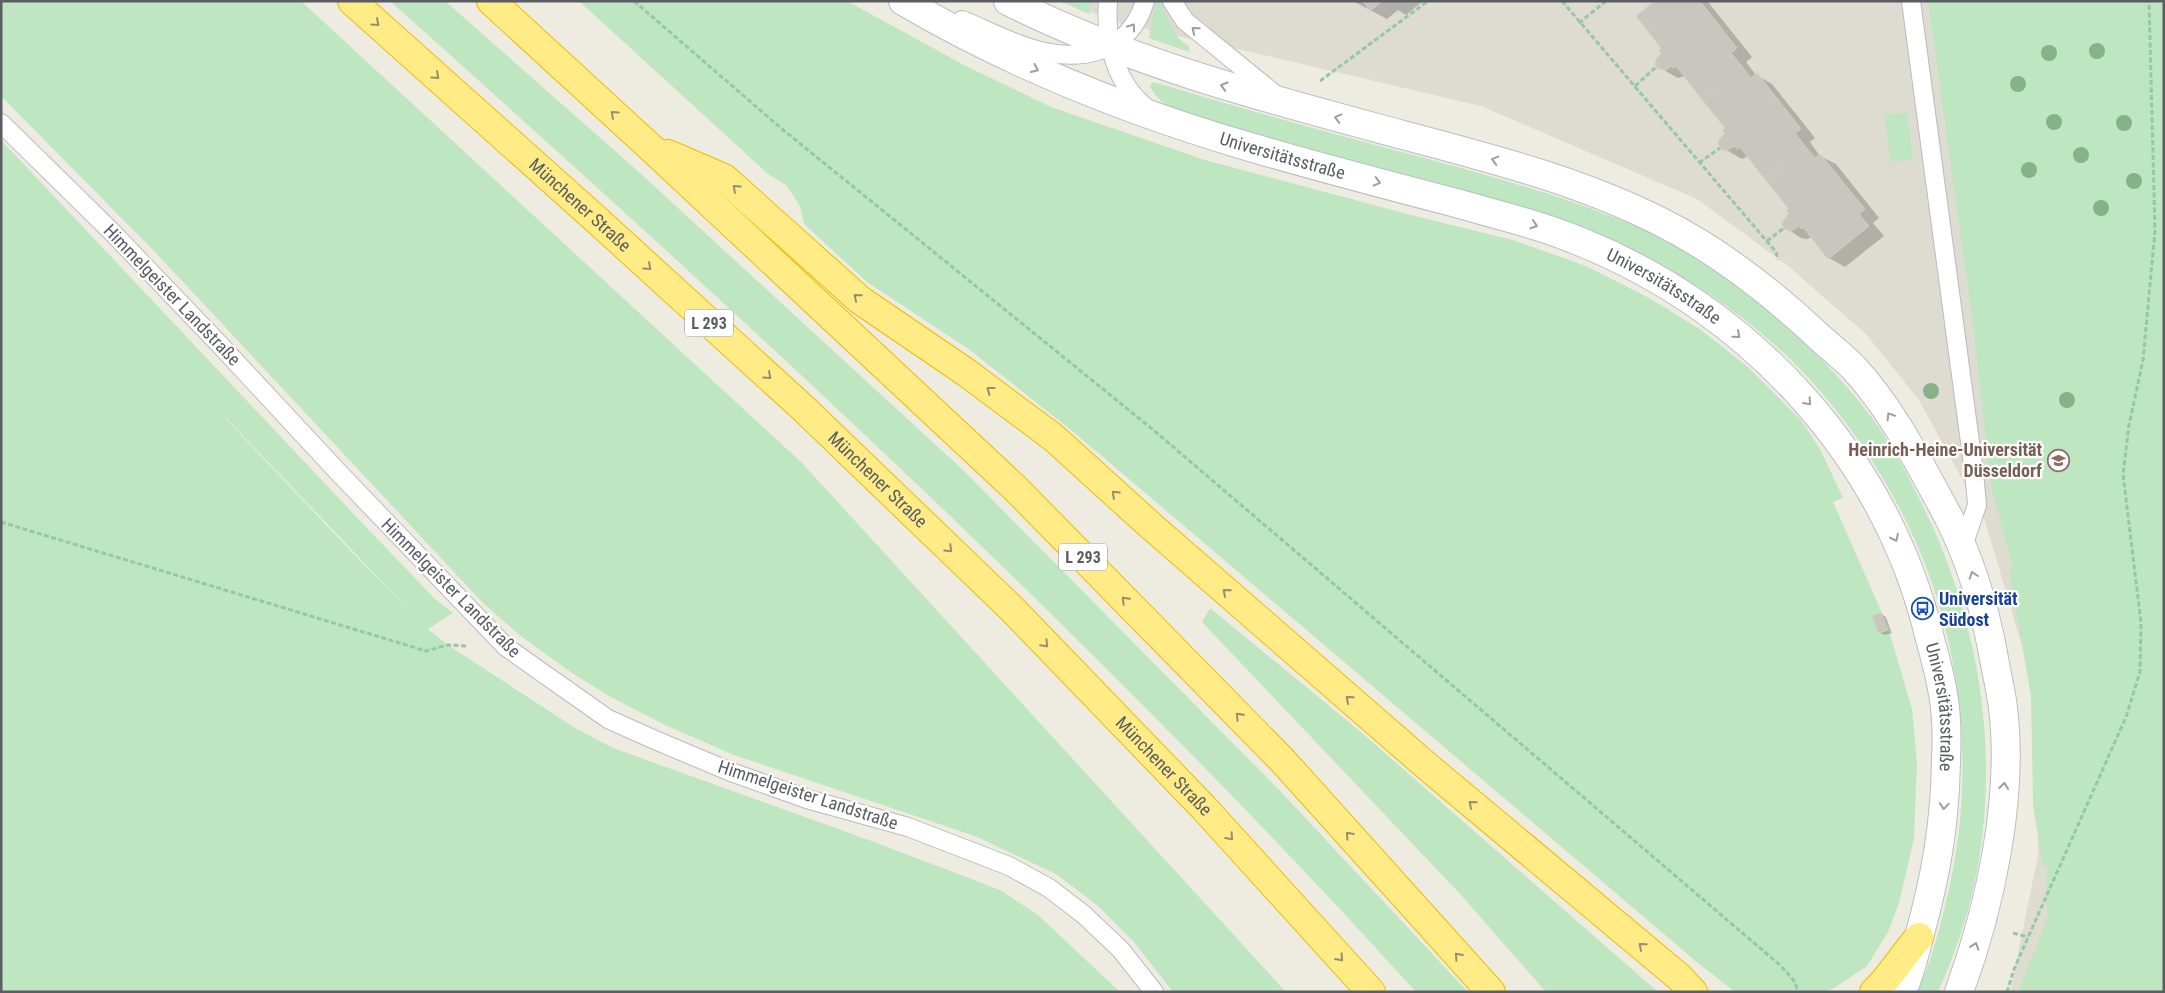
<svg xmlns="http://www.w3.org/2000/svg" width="2165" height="993" font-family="'Roboto Condensed',sans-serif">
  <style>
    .education { fill: #dedbd0 }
    .green { fill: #bde6c1; fill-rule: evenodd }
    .shadow { fill: #0003 }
    .building { fill: #c8c6bf; stroke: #d2cec0 }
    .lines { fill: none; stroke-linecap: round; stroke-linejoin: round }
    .lane-casing { stroke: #b9bbc1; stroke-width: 20 }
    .secondary-casing { stroke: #babdc4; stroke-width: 30 }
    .highway-casing { stroke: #efbb00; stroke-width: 30 }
    .path { stroke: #96c7a9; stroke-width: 3; stroke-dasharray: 5 2.5; stroke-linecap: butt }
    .lane { stroke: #fff; stroke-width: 18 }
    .secondary { stroke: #fff; stroke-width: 28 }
    .highway { stroke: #ffec87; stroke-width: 28 }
    .tree { fill: #86b287 }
    .oneway { stroke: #948f70 }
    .oneway2 { stroke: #9c9ea1 }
    .labels { text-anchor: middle; stroke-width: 4.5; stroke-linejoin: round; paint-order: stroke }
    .shield { fill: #fff; stroke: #8c8e92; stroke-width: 1 }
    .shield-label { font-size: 16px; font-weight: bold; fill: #5a5d63 }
    .street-label { font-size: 18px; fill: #5a5d63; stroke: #fff }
    .education-label { font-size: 18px; font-weight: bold; fill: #785e54; stroke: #fff; text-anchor: end }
    .transit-label { font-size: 18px; font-weight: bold; fill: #164399; stroke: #fff; text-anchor: start }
  </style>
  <rect width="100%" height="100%" fill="#eeece1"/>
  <path class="education" d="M1066,1H2164V992H2010L2038,855L2037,697L1985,521L1919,400L1866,334L1788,266L1697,199L1481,106L1255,53L1114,22Z"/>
  <g class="green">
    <path d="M1,1H301L802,463L1286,992H1173L1134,942L1097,905L1056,874L975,836L734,755L665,725L609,696L572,673L522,637L483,603L156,253L1,96Z"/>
    <path d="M390,1H445L641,174L963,470L1283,794L1468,992H1416C1096,639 744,318 390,1Z"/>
    <path d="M579,1H847L966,66L1051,107L1205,160L1411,215L1513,240L1586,266L1651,299L1701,330L1749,368L1801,420L1821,451L1843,498L1833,502L1887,624L1912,709L1917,763L1914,838L1899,903L1888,932L1867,966L1834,988L1824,992H1735L1698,963L1076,434L970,350L867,282L804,224L800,206L786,185L768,174Z"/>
    <path d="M1060,1H1091L1089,14Z"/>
    <path d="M1156,1H1160C1167,17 1173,38 1189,46V52L1149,38Z"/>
    <path d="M1928,1H2164V992H2018L2047,919V865L2043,867L2033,805L2031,696L2009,570L2013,568L1991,486L1973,324Z"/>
    <path d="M1153,82C1240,108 1326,132 1413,155C1480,173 1546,191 1610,216C1626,222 1642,227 1657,235C1735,275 1819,347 1872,418C1892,444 1907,474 1922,504C1997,657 2011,835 1938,992H1917C1930,965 1938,935 1945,906C1968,816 1968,725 1947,635C1923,529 1856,417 1775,345C1729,304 1677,271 1622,246C1609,241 1597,234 1584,229C1549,217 1511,209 1476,199C1397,177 1318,156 1240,131C1212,122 1162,115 1150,86Z"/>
    <path d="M1907,112L1913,159L1891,162L1884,115Z"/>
    <path d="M1,140L364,525L435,599L453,613L428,629L448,645L575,728L613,748L877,843L1000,890L1038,915L1120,992H1ZM225,418H226L414,615L347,547Z"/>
    <path d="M1210,608L1362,733L1658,992H1546L1461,895L1202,622Z"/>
  </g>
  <g class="shadow">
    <path d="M1353,1H1423L1406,15L1398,10L1387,19Z"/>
    <path d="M1657,1H1706L1709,3L1752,57L1746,62L1756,75L1772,84L1815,138L1810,142L1820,156L1836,164L1879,218L1873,223L1884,236L1845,267L1829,258L1812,237L1807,239L1801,238L1786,228L1790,209L1748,156L1742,159L1721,147L1727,129L1685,76L1678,78L1657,66L1663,49Z"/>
    <path d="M1881,614L1886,617L1892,633L1885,635L1880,633Z"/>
  </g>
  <g class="building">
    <path d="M1363,1H1382L1370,11Z"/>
    <path d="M1655,1H1700L1737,48L1731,53L1741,65L1701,98L1676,66L1674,68L1671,66L1666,70L1657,68L1655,61L1661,53L1659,50L1661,48L1636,16Z"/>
    <path d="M1741,65L1751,78L1757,73L1801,129L1795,133L1805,146L1764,178L1740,147L1737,149L1735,146L1725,151L1720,148L1718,141L1725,133L1723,130L1725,128L1701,98Z"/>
    <path d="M1805,146L1815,158L1820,154L1865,209L1859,214L1869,226L1828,259L1803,227L1801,229L1799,226L1791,231L1784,229L1782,223L1789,213L1786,211L1789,209L1764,178Z"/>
    <path d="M1881,613L1888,630L1879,633L1872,616Z"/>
  </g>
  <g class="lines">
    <defs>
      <g id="lane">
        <path d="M1108,1C1105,41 1115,84 1148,109"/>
        <path d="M1172,1L1185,21L1276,95"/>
        <path d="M1911,1L1974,472L1977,505L1963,546"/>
        <path d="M962,20C985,29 1007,41 1030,48C1078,63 1129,55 1145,1"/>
        <path d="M1,123L112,232L221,346L339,473L506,647L608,719L655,740L731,772L807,799L908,827L1009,866L1049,888L1083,914L1121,950L1154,992"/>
      </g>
      <g id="secondary">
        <path id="s1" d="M903,1C1012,65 1130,112 1250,147C1318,167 1387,185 1456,203C1498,215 1541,225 1581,242C1752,311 1887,458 1930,639C1935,657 1940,676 1943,694C1947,715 1947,738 1946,760C1945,825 1936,875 1919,937C1914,956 1910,974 1902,992"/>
        <path d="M1008,1C1133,64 1269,99 1403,135C1492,159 1578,180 1661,222C1719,251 1770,291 1817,335C1829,346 1842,356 1853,367C1893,410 1920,465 1948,516C1970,559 1984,605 1993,653C1996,671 2001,690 2003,708C2014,798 1990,908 1959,992"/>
      </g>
      <g id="highway">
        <path id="s2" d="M352,1L599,222L803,408L1012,609L1204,808L1371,992"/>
        <path d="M491,1L650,147L1016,489L1282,760L1491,992"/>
        <path d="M668,154L724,178L860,300L967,373L1054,438L1151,526L1429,768L1679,977L1693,992"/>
        <path d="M1874,992C1891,976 1903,955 1919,937"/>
      </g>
    </defs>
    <use href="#lane" class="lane-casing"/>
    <use href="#secondary" class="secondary-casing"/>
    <use href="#highway" class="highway-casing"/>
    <g class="path">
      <path d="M634,1L782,129L1151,428L1781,966L1795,982L1798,992"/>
      <path d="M1562,1L1776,252L1778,260"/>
      <path d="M1579,23L1606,1"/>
      <path d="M1320,81L1428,1"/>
      <path d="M1635,86L1656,67"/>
      <path d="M1699,163L1720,148"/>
      <path d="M1767,241L1784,228"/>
      <path d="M1,522L426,651L448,645L468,646"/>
      <path d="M2013,933L2028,937"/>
      <path d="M2007,992L2014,969L2126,717L2140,672L2141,623L2123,474L2129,425L2143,360L2155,231L2149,1"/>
    </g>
    <use href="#lane" class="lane"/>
    <use href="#secondary" class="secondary"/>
    <use href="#highway" class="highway"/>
  </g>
  <g class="tree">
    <circle cx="2097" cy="51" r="8"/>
    <circle cx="2049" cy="53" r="8"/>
    <circle cx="2018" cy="84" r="8"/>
    <circle cx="2054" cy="122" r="8"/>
    <circle cx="2124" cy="123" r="8"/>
    <circle cx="2081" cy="155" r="8"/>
    <circle cx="2029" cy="170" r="8"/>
    <circle cx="2134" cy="181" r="8"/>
    <circle cx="2101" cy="208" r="8"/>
    <circle cx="1931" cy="391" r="8"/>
    <circle cx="2067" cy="400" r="8"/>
  </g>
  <defs><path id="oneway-chevron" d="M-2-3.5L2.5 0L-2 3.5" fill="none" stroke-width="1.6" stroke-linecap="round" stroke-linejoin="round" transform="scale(1.25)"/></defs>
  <g class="oneway">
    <use href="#oneway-chevron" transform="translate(376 23) rotate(42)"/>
    <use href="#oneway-chevron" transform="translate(436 76) rotate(42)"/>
    <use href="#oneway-chevron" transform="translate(614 114) rotate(-138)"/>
    <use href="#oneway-chevron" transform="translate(736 188) rotate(-138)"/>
    <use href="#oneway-chevron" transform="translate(648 267) rotate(42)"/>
    <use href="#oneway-chevron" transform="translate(857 297) rotate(-140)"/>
    <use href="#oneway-chevron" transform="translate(768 376) rotate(42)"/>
    <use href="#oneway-chevron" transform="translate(990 390) rotate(-143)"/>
    <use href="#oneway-chevron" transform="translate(1115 494) rotate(-137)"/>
    <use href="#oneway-chevron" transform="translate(949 549) rotate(44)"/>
    <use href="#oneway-chevron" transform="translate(1226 592) rotate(-139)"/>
    <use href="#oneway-chevron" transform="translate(1125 600) rotate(-134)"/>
    <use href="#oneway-chevron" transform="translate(1045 644) rotate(46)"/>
    <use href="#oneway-chevron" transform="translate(1349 699) rotate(-139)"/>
    <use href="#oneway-chevron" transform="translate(1239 716) rotate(-134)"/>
    <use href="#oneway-chevron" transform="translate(1472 804) rotate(-140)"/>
    <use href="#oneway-chevron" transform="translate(1349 835) rotate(-132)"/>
    <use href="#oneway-chevron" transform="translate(1230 837) rotate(48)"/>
    <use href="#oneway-chevron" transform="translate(1642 946) rotate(-140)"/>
    <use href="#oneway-chevron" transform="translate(1458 956) rotate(-132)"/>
    <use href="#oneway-chevron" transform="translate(1340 958) rotate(48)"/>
  </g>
  <g class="oneway2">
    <use href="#oneway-chevron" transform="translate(1132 27) rotate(-54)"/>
    <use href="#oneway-chevron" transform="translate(1195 30) rotate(-140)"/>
    <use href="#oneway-chevron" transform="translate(1035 69) rotate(25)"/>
    <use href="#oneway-chevron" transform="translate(1224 86) rotate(-164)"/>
    <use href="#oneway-chevron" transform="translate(1338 118) rotate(-165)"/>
    <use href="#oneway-chevron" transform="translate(1495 160) rotate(-165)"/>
    <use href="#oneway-chevron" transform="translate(1377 182) rotate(15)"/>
    <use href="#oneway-chevron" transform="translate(1534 225) rotate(18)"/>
    <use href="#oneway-chevron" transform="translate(1737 335) rotate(41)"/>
    <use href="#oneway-chevron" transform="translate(1808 402) rotate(48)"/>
    <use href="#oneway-chevron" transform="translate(1890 416) rotate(-122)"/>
    <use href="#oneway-chevron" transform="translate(1895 538) rotate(65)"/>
    <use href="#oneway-chevron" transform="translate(1973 575) rotate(-108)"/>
    <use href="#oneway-chevron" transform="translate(2004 786) rotate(-84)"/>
    <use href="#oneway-chevron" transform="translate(1944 806) rotate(94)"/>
    <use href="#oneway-chevron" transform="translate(1975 946) rotate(-71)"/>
  </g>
  <defs>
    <symbol id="university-ring" viewBox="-11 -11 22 22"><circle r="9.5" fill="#fff" stroke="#8d6e63" stroke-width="1.5"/><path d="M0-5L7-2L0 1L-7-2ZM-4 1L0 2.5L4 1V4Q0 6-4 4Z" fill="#8d6e63"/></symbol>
    <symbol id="bus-ring" viewBox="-11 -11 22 22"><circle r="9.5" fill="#fff" stroke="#1a4fb4" stroke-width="1.5"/><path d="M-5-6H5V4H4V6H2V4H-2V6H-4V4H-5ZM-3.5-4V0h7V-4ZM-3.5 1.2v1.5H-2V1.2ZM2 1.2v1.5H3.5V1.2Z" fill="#1a4fb4"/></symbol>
  </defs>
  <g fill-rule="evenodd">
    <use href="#university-ring" x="2046" y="448" width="25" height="25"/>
    <use href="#bus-ring" x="1910" y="596" width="25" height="25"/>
  </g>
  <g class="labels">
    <g class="shield">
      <rect x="685" y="309.5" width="48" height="27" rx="4"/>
      <rect x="1059" y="543.5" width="48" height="27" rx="4"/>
    </g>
    <g class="shield-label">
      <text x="709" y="329">L 293</text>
      <text x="1083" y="563">L 293</text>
    </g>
    <g class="street-label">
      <text dy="6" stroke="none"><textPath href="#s1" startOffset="411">Universitätsstraße</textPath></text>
      <text dy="6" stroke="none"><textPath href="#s2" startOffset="306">Münchener Straße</textPath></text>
      <text dy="6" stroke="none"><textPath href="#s1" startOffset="816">Universitätsstraße</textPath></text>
      <text transform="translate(172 295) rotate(46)" y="6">Himmelgeister Landstraße</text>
      <text dy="6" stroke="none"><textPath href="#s2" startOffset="711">Münchener Straße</textPath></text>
      <text transform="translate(451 588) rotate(45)" y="6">Himmelgeister Landstraße</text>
      <text dy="6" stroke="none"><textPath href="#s1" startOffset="1340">Universitätsstraße</textPath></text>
      <text dy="6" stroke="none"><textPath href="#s2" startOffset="1116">Münchener Straße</textPath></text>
      <text transform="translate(808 795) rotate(18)" y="6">Himmelgeister Landstraße</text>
    </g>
    <g class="education-label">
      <text x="2042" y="456">Heinrich-Heine-Universität<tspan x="2042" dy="21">Düsseldorf</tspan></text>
    </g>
    <g class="transit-label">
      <text x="1939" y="605">Universität<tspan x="1939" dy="21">Südost</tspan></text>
    </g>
  </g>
  <rect width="2165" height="993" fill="none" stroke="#5a5d63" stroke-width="5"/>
</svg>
